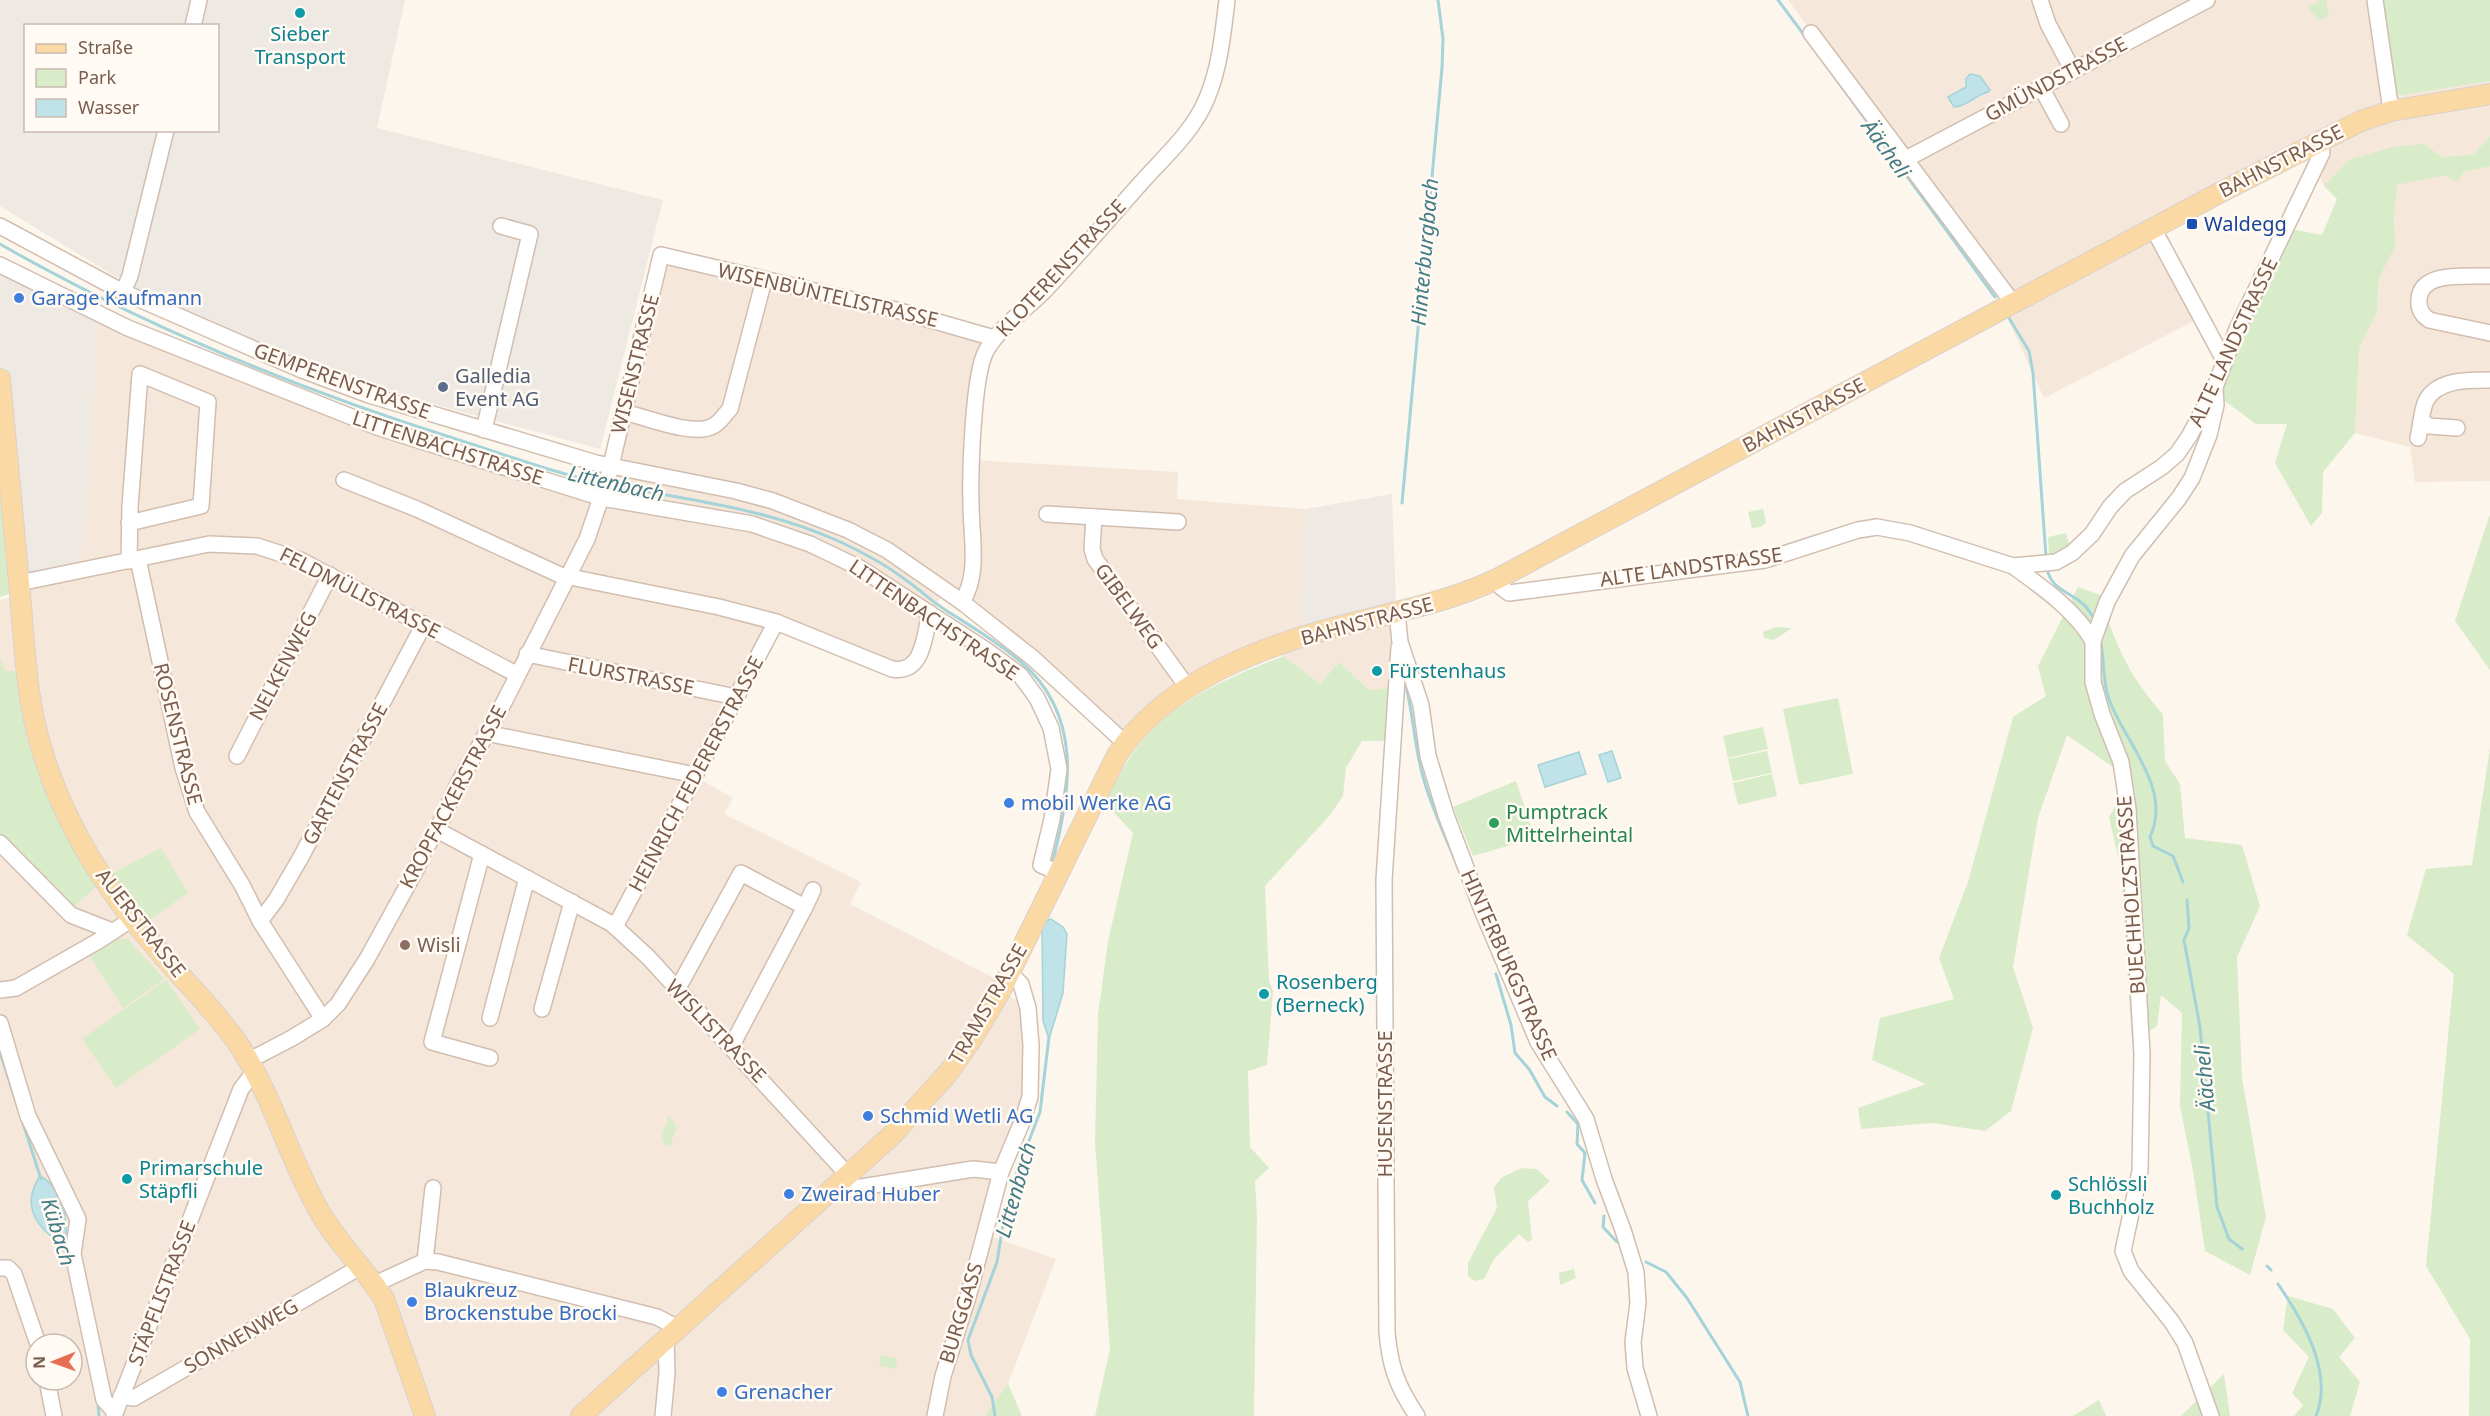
<svg xmlns="http://www.w3.org/2000/svg" width="2490" height="1416" font-family="'Noto Sans',sans-serif">
  <style>
    .residential { fill: #f5e8da; fill-rule: evenodd }
    .industrial { fill: #efe9e4; fill-rule: evenodd }
    .green { fill: #d8ecc9 }
    .water { fill: #bfe3e8; stroke: #a5d3da; stroke-width: 1.5 }
    .lines { fill: none; stroke-linecap: round; stroke-linejoin: round }
    .stream { stroke: #a5d3da; stroke-width: 3 }
    .minor-casing { stroke: #d1beb0; stroke-width: 18 }
    .major-casing { stroke: #dad1cd; stroke-width: 22 }
    .minor { stroke: #fff; stroke-width: 15 }
    .major { stroke: #fbd9a5; stroke-width: 20 }
    .culture-dot { fill: #0f9aa8; stroke: #fffaf3; stroke-width: 2 }
    .transit-dot { fill: #1a4fb4; stroke: #fffaf3; stroke-width: 2 }
    .shop-dot { fill: #3f7fe0; stroke: #fffaf3; stroke-width: 2 }
    .service-dot { fill: #5c6f8a; stroke: #fffaf3; stroke-width: 2 }
    .leisure-dot { fill: #2e9e5b; stroke: #fffaf3; stroke-width: 2 }
    .education-dot { fill: #8d6e63; stroke: #fffaf3; stroke-width: 2 }
    .labels { text-anchor: middle; stroke-width: 5; stroke-linejoin: round; paint-order: stroke }
    .culture-label { font-size: 20px; fill: #0d838f; stroke: #fffaf3; text-anchor: start }
    .street-label { font-size: 20px; fill: #7a5c4d; stroke: #fffaf3 }
    .transit-label { font-size: 20px; fill: #164399; stroke: #fffaf3; text-anchor: start }
    .shop-label { font-size: 20px; fill: #366cbe; stroke: #fffaf3; text-anchor: start }
    .service-label { font-size: 20px; fill: #4e5e75; stroke: #fffaf3; text-anchor: start }
    .leisure-label { font-size: 20px; fill: #27864d; stroke: #fffaf3; text-anchor: start }
    .education-label { font-size: 20px; fill: #785e54; stroke: #fffaf3; text-anchor: start }
    .water-label { font-size: 21px; font-style: italic; fill: #437c86; stroke: #fffaf3 }
  </style>
  <rect width="100%" height="100%" fill="#fdf6ec"/>
  <g class="residential">
    <path d="M1788,0H2490V481L2415,482L2410,447L2355,433L2359,349L2377,312L2379,278L2396,245L2394,220L2397,185L2324,186L2307,148L2154,228L2200,318L2044,398L2004,310L2013,304Z"/>
    <path d="M661,255L985,334L973,460L1178,472L1177,499L1305,509L1301,609L1306,636L1397,612L1390,688L1369,690L1339,662L1320,684L1284,656L1280,646L1232,664L1125,743L1089,708L942,595L930,613L907,670L776,622L695,776L733,798L724,814L861,882L850,904L998,980L1001,990L1028,1008L1032,1072L984,1234L1056,1259L1008,1384L987,1416H0V600L11,597L19,583L80,570L91,446L98,313L128,328L511,468L604,489ZM36,1344H72V1380H36Z"/>
  </g>
  <g class="industrial">
    <path d="M0,0H405L377,128L663,200L600,449L433,404L295,359L139,291L0,206ZM26,26H218V130H26Z"/>
    <path d="M0,265L98,313L91,446L80,570L19,583L0,379Z"/>
    <path d="M1392,494L1396,604L1306,636L1301,609L1305,509Z"/>
  </g>
  <g class="green">
    <path d="M2320,0H2326L2329,16L2319,21L2308,8Z"/>
    <path d="M2382,0H2490V81L2401,95L2395,91Z"/>
    <path d="M2490,136V166L2464,172L2457,182L2445,175L2397,185L2394,220L2396,245L2379,278L2377,312L2359,349L2355,433L2323,472L2322,513L2311,526L2275,463L2287,424H2256L2218,396L2242,333L2291,229L2322,235L2337,199L2324,186L2349,160L2392,147L2424,144L2442,157L2473,155Z"/>
    <path d="M0,496L9,594L0,597Z"/>
    <path d="M1763,509L1766,522L1761,527L1752,528L1748,512Z"/>
    <path d="M2490,514V670L2455,621Z"/>
    <path d="M2066,533L2070,548L2065,552L2049,556L2048,537Z"/>
    <path d="M2078,587L2100,595C2115,644 2128,675 2163,714L2165,761L2180,784L2185,838L2242,845L2260,906L2237,957L2242,1078L2266,1217L2250,1275L2205,1251L2193,1171L2180,1106L2182,1013L2161,995L2157,1026L2132,1043L2121,870L2109,817L2131,780L2067,735L2038,818L2013,967L2033,1028L2011,1111L1985,1131L1932,1123L1861,1129L1858,1108L1926,1084L1872,1060L1880,1018L1954,999L1939,958L1968,882L2013,717L2046,696L2038,666Z"/>
    <path d="M1776,627L1792,628L1774,640L1764,638L1763,632Z"/>
    <path d="M1284,656L1320,684L1339,662L1369,690L1390,688L1388,741H1362L1346,768L1343,796L1330,815L1265,886L1269,981L1273,991L1267,1065L1248,1071L1250,1147L1269,1168L1255,1181L1257,1216L1254,1416H1095L1110,1349L1095,1143L1098,1015L1108,941L1133,833L1105,803C1116,781 1127,758 1143,740C1179,698 1234,675 1284,656Z"/>
    <path d="M0,657L5,671H17C20,691 21,711 25,731C37,786 69,837 97,886L72,908L0,834Z"/>
    <path d="M1838,698L1853,774L1799,785L1783,709Z"/>
    <path d="M1763,727L1768,749L1728,758L1723,736Z"/>
    <path d="M2490,748V1416H2469L2470,1339L2426,1266L2454,974L2407,935L2426,869L2472,865Z"/>
    <path d="M1767,751L1772,773L1733,781L1728,759Z"/>
    <path d="M1772,774L1777,796L1738,805L1733,783Z"/>
    <path d="M1516,781L1535,838L1473,856L1453,807Z"/>
    <path d="M161,848L188,893L144,924L111,874Z"/>
    <path d="M119,939H128L164,979L123,1008L90,956Z"/>
    <path d="M166,980L200,1029L116,1088L82,1039Z"/>
    <path d="M667,1116C686,1127 670,1135 671,1147L664,1144C660,1137 662,1129 668,1123Z"/>
    <path d="M1522,1168L1537,1169L1550,1181L1528,1201L1532,1240L1528,1242L1519,1234L1494,1259L1484,1279L1475,1281L1468,1276V1263L1497,1208L1494,1187L1502,1177Z"/>
    <path d="M1574,1269L1576,1278L1560,1285L1559,1273Z"/>
    <path d="M2288,1296L2333,1309L2355,1338L2339,1357L2360,1382L2350,1416H2294L2303,1405L2292,1393L2309,1357L2283,1330Z"/>
    <path d="M881,1355L897,1359L896,1369L879,1366Z"/>
    <path d="M2224,1374L2230,1416H2181Z"/>
    <path d="M1008,1384L1022,1416H987V1413Z"/>
    <path d="M2099,1400L2106,1416H2073Z"/>
  </g>
  <g class="water">
    <path d="M1970,74L1980,76L1990,90L1988,92C1975,95 1968,106 1954,107L1948,97L1966,87V79Z"/>
    <path d="M1612,751L1621,778L1608,782L1599,755Z"/>
    <path d="M1579,752L1586,774L1545,787L1538,765Z"/>
    <path d="M1051,919L1063,927L1067,934L1063,993L1049,1039L1043,1021L1042,928L1048,920Z"/>
    <path d="M40,1176C61,1187 71,1222 64,1245C37,1229 20,1206 40,1176Z"/>
  </g>
  <g class="lines">
    <g class="stream">
      <path d="M1778,0L1807,39"/>
      <path d="M1834,76L1995,297"/>
      <path d="M0,244C145,327 300,390 459,440C506,455 554,473 602,483"/>
      <path d="M2009,318L2029,351L2033,373L2046,557"/>
      <path d="M612,485C688,500 764,508 836,540C858,550 883,563 903,578C918,588 931,601 947,611C972,627 998,642 1021,662C1083,715 1071,791 1053,860"/>
      <path d="M1402,503L1442,68L1443,39L1438,0"/>
      <path d="M2047,569C2052,591 2070,591 2084,605C2088,608 2090,613 2093,617"/>
      <path d="M2101,644C2105,662 2102,681 2109,699C2124,742 2173,788 2150,837L2153,846L2173,856L2183,882"/>
      <path d="M1405,682C1413,712 1414,743 1422,773C1430,805 1446,837 1458,868"/>
      <path d="M2187,900L2189,928L2184,940L2200,1027L2217,1207L2229,1239L2242,1249"/>
      <path d="M1496,974L1511,1025L1515,1053L1529,1069L1545,1097L1557,1106"/>
      <path d="M0,1052L18,1108"/>
      <path d="M1567,1112L1578,1124L1577,1144L1585,1153L1582,1180L1595,1203"/>
      <path d="M21,1117L41,1179"/>
      <path d="M1604,1216L1603,1227L1617,1242"/>
      <path d="M63,1242L66,1256"/>
      <path d="M1646,1262L1666,1272L1687,1298L1740,1382L1748,1416"/>
      <path d="M2267,1266L2271,1270"/>
      <path d="M2278,1284C2302,1319 2334,1372 2316,1416"/>
      <path d="M98,1403L99,1416"/>
      <path d="M995,1416L992,1397L971,1355L968,1340L997,1262L1004,1218L1016,1175L1040,1112L1049,1037"/>
    </g>
    <defs>
      <g id="minor">
        <path d="M2040,0L2048,24L2073,71"/>
        <path d="M2375,0L2391,111"/>
        <path d="M193,26L199,0"/>
        <path d="M1811,33L2013,303"/>
        <path d="M2041,87L2061,124"/>
        <path d="M1906,159L2207,0"/>
        <path d="M0,226L123,292L302,370L369,395L596,463L736,491L773,501L848,530L887,550L962,602L1034,659L1125,743"/>
        <path d="M2153,228L2225,362"/>
        <path d="M0,265L128,328L377,427L602,498L752,524L810,544L860,568L986,650L1020,675L1037,698L1051,728L1059,769L1052,819L1041,865L1059,873"/>
        <path d="M2490,276C2469,277 2420,270 2419,300C2418,309 2422,315 2429,320L2490,333"/>
        <path d="M123,292L130,276L166,130"/>
        <path d="M624,412C645,417 694,437 713,426C720,423 725,414 730,409L764,280"/>
        <path d="M2422,421L2429,426L2457,428"/>
        <path d="M484,430L530,234L501,226"/>
        <path d="M2418,438C2421,427 2421,411 2426,401C2437,379 2469,380 2490,380"/>
        <path d="M344,480L417,509L560,575L719,607L776,622L892,669C924,674 924,636 930,613"/>
        <path d="M1047,514L1178,522"/>
        <path d="M1094,517L1092,549L1095,559L1188,688"/>
        <path d="M138,559L183,768L197,812L242,885L260,921L323,1019"/>
        <path d="M129,561L130,507L140,374L208,402L201,506L129,523"/>
        <path d="M2013,566C2042,587 2076,611 2093,641"/>
        <path d="M1497,579L1501,587L1509,593L1765,560L1858,530L1877,527L1910,533L2013,566L2056,562L2072,553L2092,534L2110,507L2125,491L2162,467L2177,454L2190,435L2215,387L2237,329L2322,153L2320,141"/>
        <path d="M19,583L209,544L257,546L300,560L516,674"/>
        <path d="M962,602C980,574 971,536 971,504C970,473 973,375 986,351C1000,326 1027,309 1046,289C1078,255 1109,219 1140,184C1163,158 1194,131 1207,98C1220,67 1223,33 1227,0"/>
        <path d="M1397,612L1400,642L1421,705L1428,756L1446,815L1482,910L1538,1042L1586,1119L1604,1179L1623,1230L1636,1272L1638,1303L1633,1342L1635,1368L1649,1416"/>
        <path d="M1399,648L1384,880L1387,1332C1390,1367 1397,1386 1417,1416"/>
        <path d="M527,654L736,697"/>
        <path d="M486,733L695,775"/>
        <path d="M237,756L330,575"/>
        <path d="M437,830L612,924L648,957L848,1175"/>
        <path d="M0,843L71,915L112,931"/>
        <path d="M482,854L432,1042L490,1058"/>
        <path d="M805,907L813,890"/>
        <path d="M260,921L276,900L301,857L424,624"/>
        <path d="M615,927L776,622"/>
        <path d="M0,990L16,988L100,940L132,919"/>
        <path d="M677,990L741,873L805,907L731,1047"/>
        <path d="M542,1009L572,902"/>
        <path d="M490,1018L527,878"/>
        <path d="M0,1023L28,1116L78,1219L73,1254L104,1400L115,1412"/>
        <path d="M248,1061L292,1038L323,1019L338,1004L367,959L417,868L422,854L437,830L457,786L502,706L587,539L609,474L661,255L896,310L994,338"/>
        <path d="M837,1185L849,1189L973,1169L1001,1172"/>
        <path d="M425,1261L433,1188"/>
        <path d="M0,1268H8L14,1274L38,1344"/>
        <path d="M375,1284L425,1261L438,1262L657,1317L678,1328"/>
        <path d="M47,1380L54,1416"/>
        <path d="M121,1396L134,1398L360,1267"/>
        <path d="M114,1416L241,1089L254,1072"/>
        <path d="M663,1416L667,1373L666,1338"/>
        <path d="M935,1416L943,1376L968,1297L1001,1172L1022,1122L1030,1097L1031,1045L1028,1008L1021,984L1010,973"/>
        <path d="M2211,1416L2185,1343L2172,1322L2131,1271L2123,1251L2140,1171L2142,1054L2128,809L2121,762L2102,714L2093,682V641L2107,602L2132,556L2179,498L2192,478L2209,435L2216,405L2215,387"/>
      </g>
      <g id="major">
        <path d="M0,379C7,454 14,529 21,605C25,652 27,701 41,747C63,823 107,892 159,951C185,982 216,1011 239,1045C272,1095 288,1155 317,1207C335,1241 364,1267 384,1299L425,1416"/>
        <path d="M581,1416L891,1136L948,1073L972,1039L1001,990L1117,755C1163,686 1248,652 1325,630C1383,614 1442,605 1497,579L2223,191L2333,135L2361,121L2391,111L2490,94"/>
      </g>
    </defs>
    <use href="#minor" class="minor-casing"/>
    <use href="#major" class="major-casing"/>
    <use href="#minor" class="minor"/>
    <use href="#major" class="major"/>
  </g>
  <g class="culture-dot">
    <circle cx="300" cy="13" r="6"/>
    <circle cx="1377" cy="671" r="6"/>
    <circle cx="1264" cy="994" r="6"/>
    <circle cx="127" cy="1179" r="6"/>
    <circle cx="2056" cy="1195" r="6"/>
  </g>
  <rect class="transit-dot" x="2186" y="218" width="12" height="12" rx="3"/>
  <g class="shop-dot">
    <circle cx="19" cy="298" r="6"/>
    <circle cx="1009" cy="803" r="6"/>
    <circle cx="868" cy="1116" r="6"/>
    <circle cx="789" cy="1194" r="6"/>
    <circle cx="412" cy="1302" r="6"/>
    <circle cx="722" cy="1392" r="6"/>
  </g>
  <circle class="service-dot" cx="443" cy="387" r="6"/>
  <circle class="leisure-dot" cx="1494" cy="823" r="6"/>
  <circle class="education-dot" cx="405" cy="945" r="6"/>
  <g class="labels">
    <g class="culture-label">
      <text x="300" y="41" text-anchor="middle">Sieber<tspan x="300" dy="23">Transport</tspan></text>
      <text x="1389" y="678">Fürstenhaus</text>
      <text x="1276" y="989">Rosenberg<tspan x="1276" dy="23">(Berneck)</tspan></text>
      <text x="139" y="1175">Primarschule<tspan x="139" dy="23">Stäpfli</tspan></text>
      <text x="2068" y="1191">Schlössli<tspan x="2068" dy="23">Buchholz</tspan></text>
    </g>
    <g class="street-label">
      <text transform="translate(2056 79) rotate(-28)" y="7">GMÜNDSTRASSE</text>
      <text transform="translate(2281 161) rotate(-27)" y="7">BAHNSTRASSE</text>
      <text transform="translate(1061 268) rotate(-47)" y="7">KLOTERENSTRASSE</text>
      <text transform="translate(828 295) rotate(13)" y="7">WISENBÜNTELISTRASSE</text>
      <text transform="translate(2233 342) rotate(-65)" y="7">ALTE LANDSTRASSE</text>
      <text transform="translate(635 364) rotate(-76)" y="7">WISENSTRASSE</text>
      <text transform="translate(342 381) rotate(20)" y="7">GEMPERENSTRASSE</text>
      <text transform="translate(1804 415) rotate(-28)" y="7">BAHNSTRASSE</text>
      <text transform="translate(448 448) rotate(18)" y="7">LITTENBACHSTRASSE</text>
      <text transform="translate(1691 567) rotate(-8)" y="7">ALTE LANDSTRASSE</text>
      <text transform="translate(360 593) rotate(27)" y="7">FELDMÜLISTRASSE</text>
      <text transform="translate(1129 606) rotate(54)" y="7">GIBELWEG</text>
      <text transform="translate(934 620) rotate(34)" y="7">LITTENBACHSTRASSE</text>
      <text transform="translate(1367 621) rotate(-15)" y="7">BAHNSTRASSE</text>
      <text transform="translate(283 666) rotate(-62)" y="7">NELKENWEG</text>
      <text transform="translate(631 676) rotate(11)" y="7">FLURSTRASSE</text>
      <text transform="translate(178 734) rotate(76)" y="7">ROSENSTRASSE</text>
      <text transform="translate(345 774) rotate(-62)" y="7">GARTENSTRASSE</text>
      <text transform="translate(696 774) rotate(-62)" y="7">HEINRICH FEDERERSTRASSE</text>
      <text transform="translate(453 797) rotate(-62)" y="7">KROPFACKERSTRASSE</text>
      <text transform="translate(2131 895) rotate(-94)" y="7">BUECHHOLZSTRASSE</text>
      <text transform="translate(141 923) rotate(52)" y="7">AUERSTRASSE</text>
      <text transform="translate(1509 965) rotate(66)" y="7">HINTERBURGSTRASSE</text>
      <text transform="translate(988 1004) rotate(-60)" y="7">TRAMSTRASSE</text>
      <text transform="translate(716 1031) rotate(46)" y="7">WISLISTRASSE</text>
      <text transform="translate(1385 1104) rotate(-90)" y="7">HUSENSTRASSE</text>
      <text transform="translate(162 1293) rotate(-69)" y="7">STÄPFLISTRASSE</text>
      <text transform="translate(961 1313) rotate(-73)" y="7">BURGGASS</text>
      <text transform="translate(241 1336) rotate(-30)" y="7">SONNENWEG</text>
    </g>
    <g class="transit-label">
      <text x="2204" y="231">Waldegg</text>
    </g>
    <g class="shop-label">
      <text x="31" y="305">Garage Kaufmann</text>
      <text x="1021" y="810">mobil Werke AG</text>
      <text x="880" y="1123">Schmid Wetli AG</text>
      <text x="801" y="1201">Zweirad Huber</text>
      <text x="424" y="1297">Blaukreuz<tspan x="424" dy="23">Brockenstube Brocki</tspan></text>
      <text x="734" y="1399">Grenacher</text>
    </g>
    <g class="service-label">
      <text x="455" y="383">Galledia<tspan x="455" dy="23">Event AG</tspan></text>
    </g>
    <g class="leisure-label">
      <text x="1506" y="819">Pumptrack<tspan x="1506" dy="23">Mittelrheintal</tspan></text>
    </g>
    <g class="education-label">
      <text x="417" y="952">Wisli</text>
    </g>
    <g class="water-label">
      <text transform="translate(1886 149) rotate(54)" y="7">Äächeli</text>
      <text transform="translate(1425 252) rotate(-85)" y="7">Hinterburgbach</text>
      <text transform="translate(616 484) rotate(13)" y="7">Littenbach</text>
      <text transform="translate(2205 1078) rotate(-95)" y="7">Äächeli</text>
      <text transform="translate(1016 1190) rotate(-74)" y="7">Littenbach</text>
      <text transform="translate(58 1232) rotate(73)" y="7">Kübach</text>
    </g>
  </g>
  <rect x="24" y="24" width="195" height="108" fill="#fffaf3" stroke="#cabbb1" stroke-width="1.5"/>
  <rect x="36" y="44" width="30" height="9" fill="#fbd9a5" stroke="#cabbb1" stroke-width="1.5"/>
  <text x="78" y="54" font-size="18" fill="#7a5c4d">Straße</text>
  <rect x="36" y="69" width="30" height="18" fill="#d8ecc9" stroke="#cabbb1" stroke-width="1.5"/>
  <text x="78" y="84" font-size="18" fill="#7a5c4d">Park</text>
  <rect x="36" y="99" width="30" height="18" fill="#bfe3e8" stroke="#cabbb1" stroke-width="1.5"/>
  <text x="78" y="114" font-size="18" fill="#7a5c4d">Wasser</text>
  <g transform="translate(54 1362) rotate(269)"><circle r="28" fill="#fffaf3" stroke="#cabbb1" stroke-width="1.5"/>
  <path d="M0-4.5L10 22L0 15L-10 22Z" fill="#e76f51"/>
  <text y="-9" font-size="16" font-weight="bold" text-anchor="middle" fill="#7a5c4d">N</text>
  </g>
</svg>
